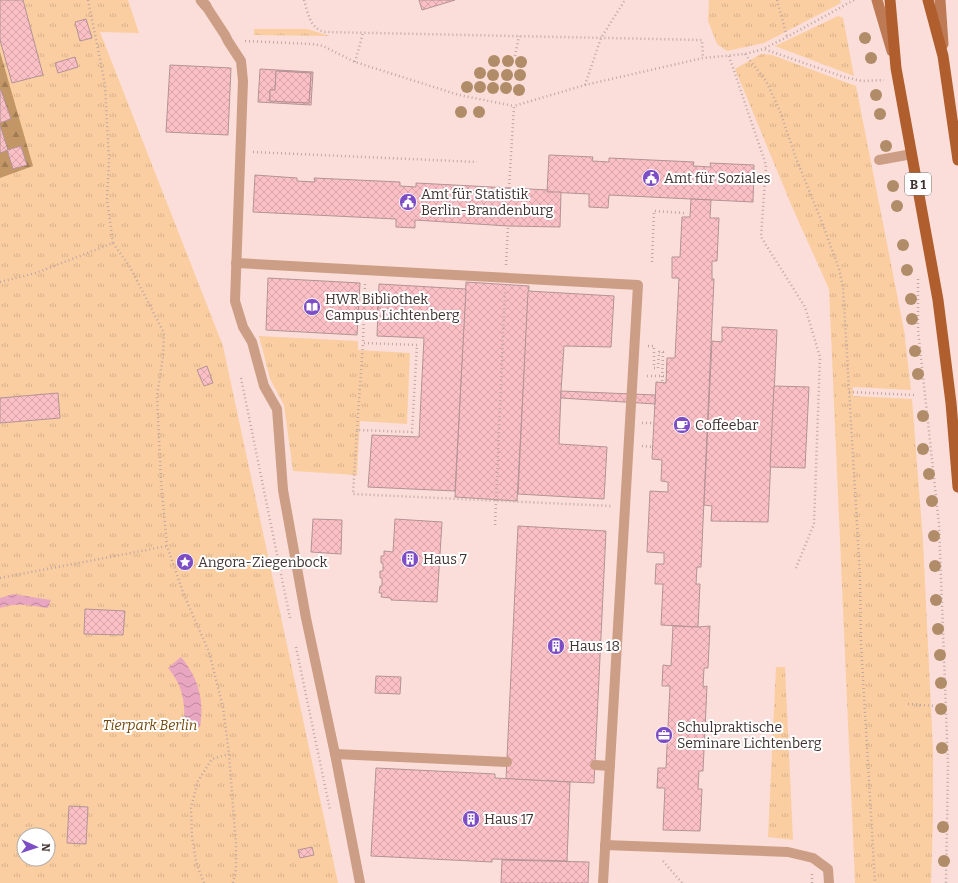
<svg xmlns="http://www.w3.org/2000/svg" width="958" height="883" font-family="Bitter,serif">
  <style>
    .grass { fill: url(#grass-tufts); fill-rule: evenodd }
    .forest { fill: url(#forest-firs) }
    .water { fill: url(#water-waves) }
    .building { fill: url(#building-cross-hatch); stroke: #b49396; fill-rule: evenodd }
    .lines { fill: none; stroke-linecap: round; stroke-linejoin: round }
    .path { stroke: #bfa7a3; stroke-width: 2.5; stroke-dasharray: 1 3; stroke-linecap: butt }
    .service { stroke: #cd9e86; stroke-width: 10 }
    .minor { stroke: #cd9e86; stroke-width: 11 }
    .secondary { stroke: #bd7a55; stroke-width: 11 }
    .primary { stroke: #b05e2d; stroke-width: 11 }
    .tree { fill: #b18c68 }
    .labels { text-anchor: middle; stroke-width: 4; stroke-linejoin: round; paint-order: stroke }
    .shield { fill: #fff; stroke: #79706e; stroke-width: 1 }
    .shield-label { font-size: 13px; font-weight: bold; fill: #403330 }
    .poi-label { font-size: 14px; fill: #403330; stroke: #fff; text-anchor: start }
    .park-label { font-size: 14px; font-style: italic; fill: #74480b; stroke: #fff }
  </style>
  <defs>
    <pattern id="grass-tufts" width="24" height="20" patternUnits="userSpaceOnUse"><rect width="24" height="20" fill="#facea1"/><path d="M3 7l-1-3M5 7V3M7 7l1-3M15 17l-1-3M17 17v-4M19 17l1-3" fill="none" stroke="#d7b18b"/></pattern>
    <pattern id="forest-firs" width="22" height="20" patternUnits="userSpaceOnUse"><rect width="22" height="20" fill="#c39665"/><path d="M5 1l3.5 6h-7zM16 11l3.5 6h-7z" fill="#a07b54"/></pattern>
    <pattern id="water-waves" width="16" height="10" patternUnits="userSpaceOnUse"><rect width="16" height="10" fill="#e8a6c0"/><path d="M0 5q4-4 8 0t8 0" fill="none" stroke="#bd889c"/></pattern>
    <pattern id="building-cross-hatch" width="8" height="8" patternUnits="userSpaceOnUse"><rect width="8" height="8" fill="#fbc0c6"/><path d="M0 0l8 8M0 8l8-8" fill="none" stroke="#d8a5aa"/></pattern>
  </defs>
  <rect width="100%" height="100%" fill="#fbded9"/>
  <g class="grass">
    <path d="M0,0H128L139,33L100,32L223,346L338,883H0ZM24,835H48V859H24Z"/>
    <path d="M709,0H840L841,3L764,43L727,51L717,44L708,21Z"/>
    <path d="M838,16L843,18L854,76L775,46Z"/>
    <path d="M254,29H307L330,36L254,35Z"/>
    <path d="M761,54L772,55L856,86L904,330L911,390L853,387V396L912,399L923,541L933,750V822L931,883H855L829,289L793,209L735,69Z"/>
    <path d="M259,336L358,341V350L410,353L407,424L360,421L357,475L293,471L284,405L270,379Z"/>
    <path d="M776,667H785L793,840L768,837Z"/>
  </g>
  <path class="forest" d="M0,52L33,166L0,178Z"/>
  <g class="water">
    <path d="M13,594L51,600L48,608C32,606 15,602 0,608V598Z"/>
    <path d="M181,657C198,677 205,701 200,727L185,728C184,702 185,689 168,668Z"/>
  </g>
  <g class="building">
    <path d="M0,0H23L43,75L12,83L0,40Z"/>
    <path d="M419,0H455L422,10Z"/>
    <path d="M86,19L92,38L80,41L75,22Z"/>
    <path d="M75,57L78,67L58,73L55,63Z"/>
    <path d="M170,65L231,68L228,135L166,132Z"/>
    <path d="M260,69L313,72L311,105L258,102ZM276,71L311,73L309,103L270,101V90H275Z"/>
    <path d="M276,71L311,73L309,103L270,101V90H275Z"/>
    <path d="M0,90H1L11,119L0,123Z"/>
    <path d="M0,125L8,150L0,153Z"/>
    <path d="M21,146L27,165L13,169L7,150Z"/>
    <path d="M549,155L593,157L592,161L609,162V158L694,162L693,166L711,167L710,163L754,165L753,202L609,195L608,208L589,207V194L547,192Z"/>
    <path d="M255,175L297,178V181L315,182L314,178L400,182V186L416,187V183L548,190L547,192H561L560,227L508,226L415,220V228L396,227V219L253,212Z"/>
    <path d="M691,199L711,200L710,218H719L717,261H712V279H714L701,567H697L696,584H700L698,627L661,625L663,584H655L656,564H664V553L647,552L650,491L668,492V482L661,481L662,460L652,459L656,382L666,383L667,358H675L679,278H672V257H680L682,217H690Z"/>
    <path d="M268,278L360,283L357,335L266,330Z"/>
    <path d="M466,282L529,286L517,501L455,497Z"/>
    <path d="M379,284L466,289L455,491L368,487L372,435L419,437L424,338L377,336Z"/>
    <path d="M528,291L614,296L611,347L564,346L561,391L559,444L607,447L604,499L518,494Z"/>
    <path d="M359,304H378L377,315L358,314Z"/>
    <path d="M722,327L777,330L768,522L711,521L712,506L704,505L712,341L722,342Z"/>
    <path d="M207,366L213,383L204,386L197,370Z"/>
    <path d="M774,386L809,387L805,468L770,467Z"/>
    <path d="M561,391L655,395V404L561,398Z"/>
    <path d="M58,393L60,418L0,423V398Z"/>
    <path d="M313,519L342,520L341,554L311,552Z"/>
    <path d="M395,519L442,522L437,602L391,600V598L381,597L382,593H379L380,586H382V578H380V571H383V563H381V556H384V551L393,552Z"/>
    <path d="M518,526L606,531L594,783L506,779Z"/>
    <path d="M85,609L125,611L123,635L84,634Z"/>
    <path d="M673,626L698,627L710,626L708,668H704L703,687L707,686L703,771H699L698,789H702L700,831L663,830L665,788H657L658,768H666L670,686H662L663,665L671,666Z"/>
    <path d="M376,676L401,677L400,694L375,693Z"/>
    <path d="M376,768L495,774V778L570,782L567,861L492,859V862L371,856Z"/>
    <path d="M69,806L88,807L86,844L67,843Z"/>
    <path d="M312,847L314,855L300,858L298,850Z"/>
    <path d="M502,860L589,862L588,883H501Z"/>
  </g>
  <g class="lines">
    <g class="path">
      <path d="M88,0L97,44L105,85L109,160L107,200L113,243"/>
      <path d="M304,0C308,13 310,30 326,32L702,40L703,58"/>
      <path d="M777,0L787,37"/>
      <path d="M245,41L312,44L323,46L355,62L459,95L514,106"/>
      <path d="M765,48L787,37L854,0"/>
      <path d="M745,54L766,81L780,111L796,158L823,225L839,269L843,287L860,575L861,644L875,883"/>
      <path d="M515,56L519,36"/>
      <path d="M729,56L766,165L761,237L805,307L820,357L814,524L796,568"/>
      <path d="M355,62L363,33"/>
      <path d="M585,85L601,38L625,0"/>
      <path d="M253,152L477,162"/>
      <path d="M509,188L514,106L585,85L703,58L745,54L764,49L844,77L862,81L884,80"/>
      <path d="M652,262L654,211L685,213"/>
      <path d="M506,265L508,226"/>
      <path d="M918,279V330L939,524L948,765L946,883"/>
      <path d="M0,282L36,273L113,243L130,267L164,333L163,356L157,396L161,481L167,546L184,595L209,652L223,707L229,754L236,845V869L233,883"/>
      <path d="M365,284L363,343L417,345L412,432L357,430L353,494L611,506"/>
      <path d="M648,346H654V368H658L659,352H663L662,382"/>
      <path d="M647,376H666"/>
      <path d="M241,378L290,618"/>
      <path d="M849,392L914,395"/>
      <path d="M642,423H654"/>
      <path d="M357,430L363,343"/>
      <path d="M642,446L653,447"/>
      <path d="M495,525L505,290"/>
      <path d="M0,578L167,546"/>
      <path d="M296,647L330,810"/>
      <path d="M908,704L935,706"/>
      <path d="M663,861L682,883"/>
      <path d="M204,883L196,862L192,836L191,808L198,781L212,759L229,754"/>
      <path d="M812,883V874"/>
    </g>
    <g class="service">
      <path d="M206,6L225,35L228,41L241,61L243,81L235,301L243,327L252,342L264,386L277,409L283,490L306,618L335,754L360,883"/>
      <path d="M879,160L912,154"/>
      <path d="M236,263L638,285L603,883"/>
      <path d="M335,754L507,762"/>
      <path d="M595,765L610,766"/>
      <path d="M605,845L788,852L813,858L828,869L829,883"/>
    </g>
    <path class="minor" d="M201,0L206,6"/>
    <g class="secondary">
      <path d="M877,0L892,51"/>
      <path d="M940,0L943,44"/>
    </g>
    <g class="primary">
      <path d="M890,0L896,68L938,300L951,403L958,487"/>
      <path d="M928,0L943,56L958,160"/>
    </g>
  </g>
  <g class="tree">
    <circle cx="865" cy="38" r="6"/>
    <circle cx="871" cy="58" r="6"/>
    <circle cx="494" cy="61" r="6"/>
    <circle cx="508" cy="61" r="6"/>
    <circle cx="521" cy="62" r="6"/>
    <circle cx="480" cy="73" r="6"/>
    <circle cx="493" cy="75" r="6"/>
    <circle cx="507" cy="75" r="6"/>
    <circle cx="520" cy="75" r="6"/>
    <circle cx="467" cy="87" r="6"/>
    <circle cx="480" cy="87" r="6"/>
    <circle cx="493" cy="88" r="6"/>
    <circle cx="506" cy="88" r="6"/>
    <circle cx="519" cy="90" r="6"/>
    <circle cx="876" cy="95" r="6"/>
    <circle cx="461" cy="112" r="6"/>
    <circle cx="479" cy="112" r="6"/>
    <circle cx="880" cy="114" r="6"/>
    <circle cx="886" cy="146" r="6"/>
    <circle cx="893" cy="186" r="6"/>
    <circle cx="897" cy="206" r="6"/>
    <circle cx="903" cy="245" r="6"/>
    <circle cx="907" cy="270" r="6"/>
    <circle cx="911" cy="299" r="6"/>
    <circle cx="912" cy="319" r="6"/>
    <circle cx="915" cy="351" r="6"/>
    <circle cx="918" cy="374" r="6"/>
    <circle cx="923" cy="416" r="6"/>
    <circle cx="923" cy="449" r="6"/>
    <circle cx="929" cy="474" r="6"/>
    <circle cx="932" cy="501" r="6"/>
    <circle cx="934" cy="536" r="6"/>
    <circle cx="935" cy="566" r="6"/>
    <circle cx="936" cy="600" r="6"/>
    <circle cx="938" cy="629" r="6"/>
    <circle cx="940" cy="655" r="6"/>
    <circle cx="941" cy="683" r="6"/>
    <circle cx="941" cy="709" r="6"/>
    <circle cx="942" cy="748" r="6"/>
    <circle cx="943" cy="827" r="6"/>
    <circle cx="944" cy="861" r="6"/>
  </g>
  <defs>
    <symbol id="civic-disc" viewBox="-11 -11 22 22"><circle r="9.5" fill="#7c4dc5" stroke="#fff"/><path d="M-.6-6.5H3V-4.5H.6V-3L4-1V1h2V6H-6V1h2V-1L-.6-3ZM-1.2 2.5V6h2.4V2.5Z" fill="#fff"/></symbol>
    <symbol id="library-disc" viewBox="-11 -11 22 22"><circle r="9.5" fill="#7c4dc5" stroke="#fff"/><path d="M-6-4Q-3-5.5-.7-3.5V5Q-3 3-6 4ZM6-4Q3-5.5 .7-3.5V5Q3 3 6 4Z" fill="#fff"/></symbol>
    <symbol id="cafe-disc" viewBox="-11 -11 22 22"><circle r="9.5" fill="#7c4dc5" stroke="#fff"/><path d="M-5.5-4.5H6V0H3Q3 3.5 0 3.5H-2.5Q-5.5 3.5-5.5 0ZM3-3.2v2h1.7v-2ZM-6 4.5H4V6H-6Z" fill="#fff"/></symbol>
    <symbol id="building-disc" viewBox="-11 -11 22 22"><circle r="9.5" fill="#7c4dc5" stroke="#fff"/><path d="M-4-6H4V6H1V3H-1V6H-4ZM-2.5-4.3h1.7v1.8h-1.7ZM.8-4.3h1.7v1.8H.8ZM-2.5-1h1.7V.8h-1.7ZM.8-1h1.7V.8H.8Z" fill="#fff"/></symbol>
    <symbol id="sight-disc" viewBox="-11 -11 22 22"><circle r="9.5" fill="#7c4dc5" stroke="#fff"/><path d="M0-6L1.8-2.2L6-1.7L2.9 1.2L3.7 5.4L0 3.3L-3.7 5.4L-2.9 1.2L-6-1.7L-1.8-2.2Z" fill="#fff"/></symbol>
    <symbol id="office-disc" viewBox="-11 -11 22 22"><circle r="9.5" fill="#7c4dc5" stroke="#fff"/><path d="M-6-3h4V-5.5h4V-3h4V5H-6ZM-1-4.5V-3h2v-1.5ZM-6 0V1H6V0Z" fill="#fff"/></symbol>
  </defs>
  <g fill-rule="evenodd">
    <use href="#civic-disc" x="641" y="168" width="20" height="20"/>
    <use href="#civic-disc" x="398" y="192" width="20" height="20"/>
    <use href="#library-disc" x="302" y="297" width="20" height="20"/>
    <use href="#cafe-disc" x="672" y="415" width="20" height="20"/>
    <use href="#building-disc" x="400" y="549" width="20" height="20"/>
    <use href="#sight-disc" x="175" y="552" width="20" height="20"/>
    <use href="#building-disc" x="546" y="636" width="20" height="20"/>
    <use href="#office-disc" x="654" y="725" width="20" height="20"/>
    <use href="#building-disc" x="461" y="809" width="20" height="20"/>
  </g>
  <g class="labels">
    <rect class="shield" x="905" y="173" width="26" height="22" rx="3"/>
    <g class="shield-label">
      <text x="918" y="189">B 1</text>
    </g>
    <g class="poi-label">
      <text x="664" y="183">Amt für Soziales</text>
      <text x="421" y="199">Amt für Statistik<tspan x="421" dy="16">Berlin-Brandenburg</tspan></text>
      <text x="325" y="304">HWR Bibliothek<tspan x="325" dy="16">Campus Lichtenberg</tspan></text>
      <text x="695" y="430">Coffeebar</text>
      <text x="423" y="564">Haus 7</text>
      <text x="198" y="567">Angora-Ziegenbock</text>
      <text x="569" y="651">Haus 18</text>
      <text x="677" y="732">Schulpraktische<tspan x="677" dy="16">Seminare Lichtenberg</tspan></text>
      <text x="484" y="824">Haus 17</text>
    </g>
    <g class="park-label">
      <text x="150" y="730">Tierpark Berlin</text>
    </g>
  </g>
  <g transform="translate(36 847) rotate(93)"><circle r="19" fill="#ffffff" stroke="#b3adac"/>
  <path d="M0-3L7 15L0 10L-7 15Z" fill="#7c4dc5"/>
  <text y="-6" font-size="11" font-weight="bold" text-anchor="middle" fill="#403330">N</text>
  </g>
</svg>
